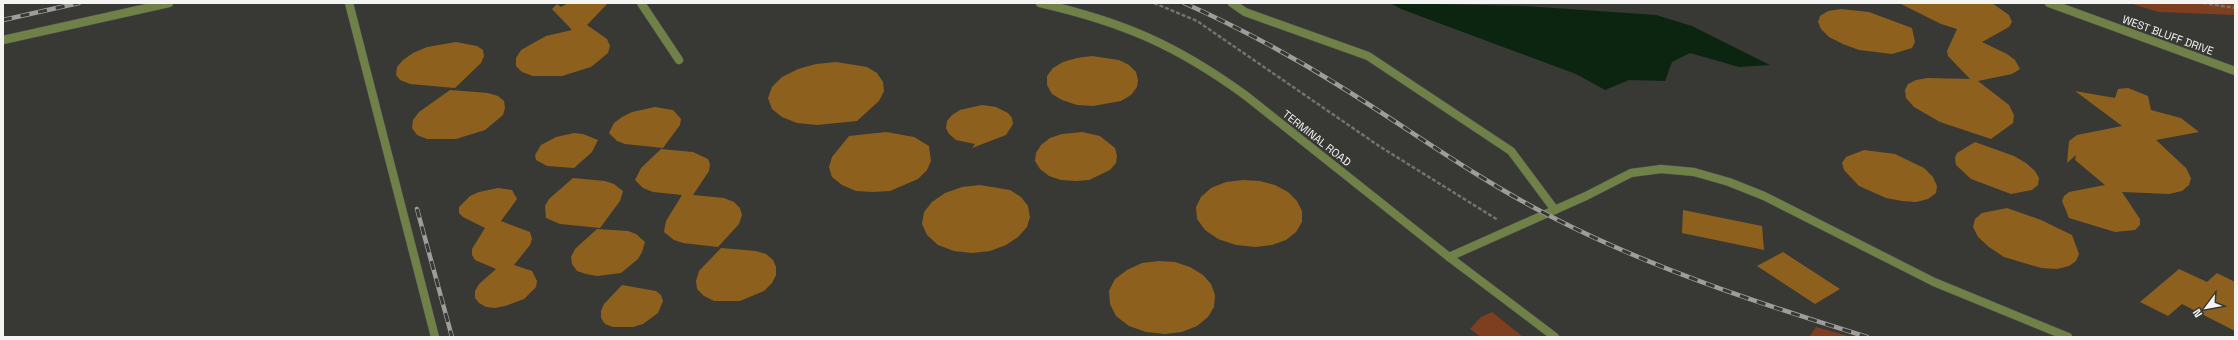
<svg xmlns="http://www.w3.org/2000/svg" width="2238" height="340" font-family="'Space Grotesk',sans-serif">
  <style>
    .green { fill: #7d3f1f }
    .water { fill: #0b2511 }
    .building { fill: #8e601d }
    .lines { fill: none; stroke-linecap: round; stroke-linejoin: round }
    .service-casing { stroke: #565653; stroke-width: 9 }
    .minor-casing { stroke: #565653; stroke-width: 9 }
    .path { stroke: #727270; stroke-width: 2.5; stroke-dasharray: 4 2; stroke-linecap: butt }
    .service { stroke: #708148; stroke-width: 8 }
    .minor { stroke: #708148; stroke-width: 8 }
    .rail-casing { stroke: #9d9d9b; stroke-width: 4.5 }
    .rail { stroke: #383835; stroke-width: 3; stroke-dasharray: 9; stroke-linecap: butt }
    .labels { text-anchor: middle; stroke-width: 3.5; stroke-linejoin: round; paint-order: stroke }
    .street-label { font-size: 11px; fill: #f4f4f2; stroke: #383835 }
  </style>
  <rect width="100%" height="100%" fill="#383835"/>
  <g class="green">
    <path d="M2129,3H2235V15L2159,12Z"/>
    <path d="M1492,312L1523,337H1481L1470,329L1481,317Z"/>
    <path d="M1816,327L1852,337H1809Z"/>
  </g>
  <path class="water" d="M1390,3L1525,6L1656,15L1692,26L1770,65L1739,67L1690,53L1672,62L1665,81L1629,80L1605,90L1576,74L1401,9Z"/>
  <g class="building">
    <path d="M568,3H608L587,25L607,39L610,46L608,53L591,67L562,76H533L522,72L516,66V58L521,50L546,36L572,30L552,9L557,4L561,7Z"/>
    <path d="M1899,3H1992L2009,15L2012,22L2009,27L1982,42L2007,54L2015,60L2020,69L2012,74L1978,81L2009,105L2014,115L2013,123L1991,139L1940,122L1914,107L1906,98L1905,90L1908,84L1916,80L1928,78L1970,79L1948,56L1947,51L1957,29L1941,24Z"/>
    <path d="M1841,9L1869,12L1912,28L1915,42L1912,48L1892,54L1859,50L1843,44L1829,37L1821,29L1818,22L1820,16L1828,11Z"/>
    <path d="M456,42L477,46L483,50L484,56L481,63L455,88L410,84L400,80L396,75L397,67L403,60L413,53L427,47Z"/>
    <path d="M1092,56L1119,60L1129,65L1136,72L1138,80L1137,87L1131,95L1121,101L1093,106L1077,105L1062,100L1052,94L1047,85V76L1053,68L1063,62L1077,58Z"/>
    <path d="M836,62L867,67L877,73L883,82L884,91L879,101L857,121L817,125L797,123L782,117L772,109L768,98L772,87L782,77L798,69L816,64Z"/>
    <path d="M2128,88L2148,96L2151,110L2181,118L2199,132L2156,140L2186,168L2191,178L2189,185L2182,191L2169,194L2122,192L2140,219V225L2135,230L2115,232L2069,218L2062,201L2064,196L2069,192L2105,185L2075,160L2076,155L2067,163L2069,141L2077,135L2122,126L2075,91L2115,98L2118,89Z"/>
    <path d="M450,90L488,93L498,96L504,101L505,108L503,115L485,130L456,139H427L417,135L412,128L413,120L419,112Z"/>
    <path d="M982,105L996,107L1008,113L1012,118L1013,124L1006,135L972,148L975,144L956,140L949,134L946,128L947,121L952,115L960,110Z"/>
    <path d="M655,107L673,110L681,119L680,125L663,148L625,144L617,141L609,133L614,123L622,117L632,112Z"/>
    <path d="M886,132L914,137L929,146L931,161L927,170L918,179L890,191L873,192L856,191L842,185L832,177L829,167L832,157L849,136Z"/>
    <path d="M1082,132L1100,136L1115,148L1117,156L1116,163L1110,170L1089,180L1076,181L1061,180L1049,176L1040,169L1035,161L1036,153L1041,145L1050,138L1062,134Z"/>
    <path d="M574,133L583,134L598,140L592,152L574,168L547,166L536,160L535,155L541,145L556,137Z"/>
    <path d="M1975,142L2014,156L2026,163L2035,171L2039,178L2038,185L2032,190L2011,194L1971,179L1956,165L1955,158L1957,153Z"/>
    <path d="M661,149L693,152L708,159L710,164L709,171L693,195L724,198L734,202L740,208L742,215L739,224L718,247L683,243L674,240L664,232L666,221L682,195L653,192L643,188L635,180L641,168Z"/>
    <path d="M1864,150L1895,154L1924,168L1933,177L1937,186L1936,193L1928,199L1916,202L1902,201L1886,198L1859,186L1844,170L1842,163L1846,157Z"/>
    <path d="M573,178L605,181L614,184L623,191L620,201L600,228L560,224L546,218L545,206L549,199Z"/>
    <path d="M1243,180L1260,181L1275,185L1288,192L1297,201L1302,211V222L1296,232L1286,240L1272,245L1255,247L1236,245L1218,239L1205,230L1197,219L1196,207L1201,197L1211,188L1226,182Z"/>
    <path d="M980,185L1010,190L1021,197L1028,206L1030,217L1027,227L1018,237L1006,245L990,251L972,253L954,251L938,245L927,235L922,224L924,212L932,202L945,193L962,187Z"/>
    <path d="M498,188L512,190L517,199L501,221L530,232L532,239L530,245L514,265L532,271L537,281L536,287L524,299L505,306L495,308L486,307L479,303L475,298V291L479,284L496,269L475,260L472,255V249L485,228L463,217L459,213V207L470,196L479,192Z"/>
    <path d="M2007,208L2041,220L2072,235L2079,254L2076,261L2069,266L2057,269L2041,268L2004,257L1989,247L1978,237L1973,227L1975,219L1982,213Z"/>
    <path d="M1683,210L1762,226L1764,250L1682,233Z"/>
    <path d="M597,229L628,231L636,234L645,242L642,252L638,259L621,273L597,276L586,274L577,271L572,264L571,257L575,249Z"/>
    <path d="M721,248L756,251L766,254L773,260L776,267V275L772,283L764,291L740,301H714L704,296L697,289L696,281L699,271Z"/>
    <path d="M1783,252L1840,289L1815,304L1757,266Z"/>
    <path d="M1159,261L1175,262L1190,267L1203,275L1211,284L1215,295L1214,307L1208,317L1197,326L1182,332L1165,334L1146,332L1129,326L1116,316L1110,304L1109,291L1115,279L1127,270L1142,263Z"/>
    <path d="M2179,269L2207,282L2217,273L2235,282V331L2182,304L2168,316L2140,302Z"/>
    <path d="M622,285L656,291L661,295L663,301L658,313L643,324L633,327H613L605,324L601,318V311L604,304Z"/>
  </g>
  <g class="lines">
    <defs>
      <g id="service">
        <path d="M349,3L435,337"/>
        <path d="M641,3L679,60"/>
        <path d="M1232,3L1245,12L1368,56L1511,151L1555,210"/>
        <path d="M1449,257L1586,196L1631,173L1661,169L1694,172L1729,182L1764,196L1934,282L2068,337"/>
      </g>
      <g id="minor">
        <path d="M1040,3C1123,22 1176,45 1245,95L1449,257L1555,337"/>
        <path d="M2049,3L2235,71"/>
        <path d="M3,40L169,3"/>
      </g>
    </defs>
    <use href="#service" class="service-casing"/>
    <use href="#minor" class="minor-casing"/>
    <g class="path">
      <path d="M1154,3L1197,21L1379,146L1498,220"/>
      <path d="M2203,3L2235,8"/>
    </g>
    <use href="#service" class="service"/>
    <use href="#minor" class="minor"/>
    <defs>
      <g id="rail">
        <path d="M1184,3C1240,28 1294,57 1346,90C1413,132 1478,179 1548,215C1650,268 1758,303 1867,337"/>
        <path d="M3,20L79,3"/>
        <path d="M417,209L452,337"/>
      </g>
    </defs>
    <use href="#rail" class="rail-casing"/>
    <use href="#rail" class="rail"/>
  </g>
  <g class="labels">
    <g class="street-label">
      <text transform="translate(2168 35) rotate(20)" y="4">WEST BLUFF DRIVE</text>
      <text transform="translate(1317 138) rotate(38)" y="4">TERMINAL ROAD</text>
    </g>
  </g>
  <rect width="2238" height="340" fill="none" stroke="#f4f4f2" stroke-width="8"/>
  <g transform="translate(2206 308) rotate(238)" stroke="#383835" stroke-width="3" paint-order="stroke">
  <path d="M0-3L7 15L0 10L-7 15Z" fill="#f4f4f2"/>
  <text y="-6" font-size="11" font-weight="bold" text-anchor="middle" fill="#f4f4f2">N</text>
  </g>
</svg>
